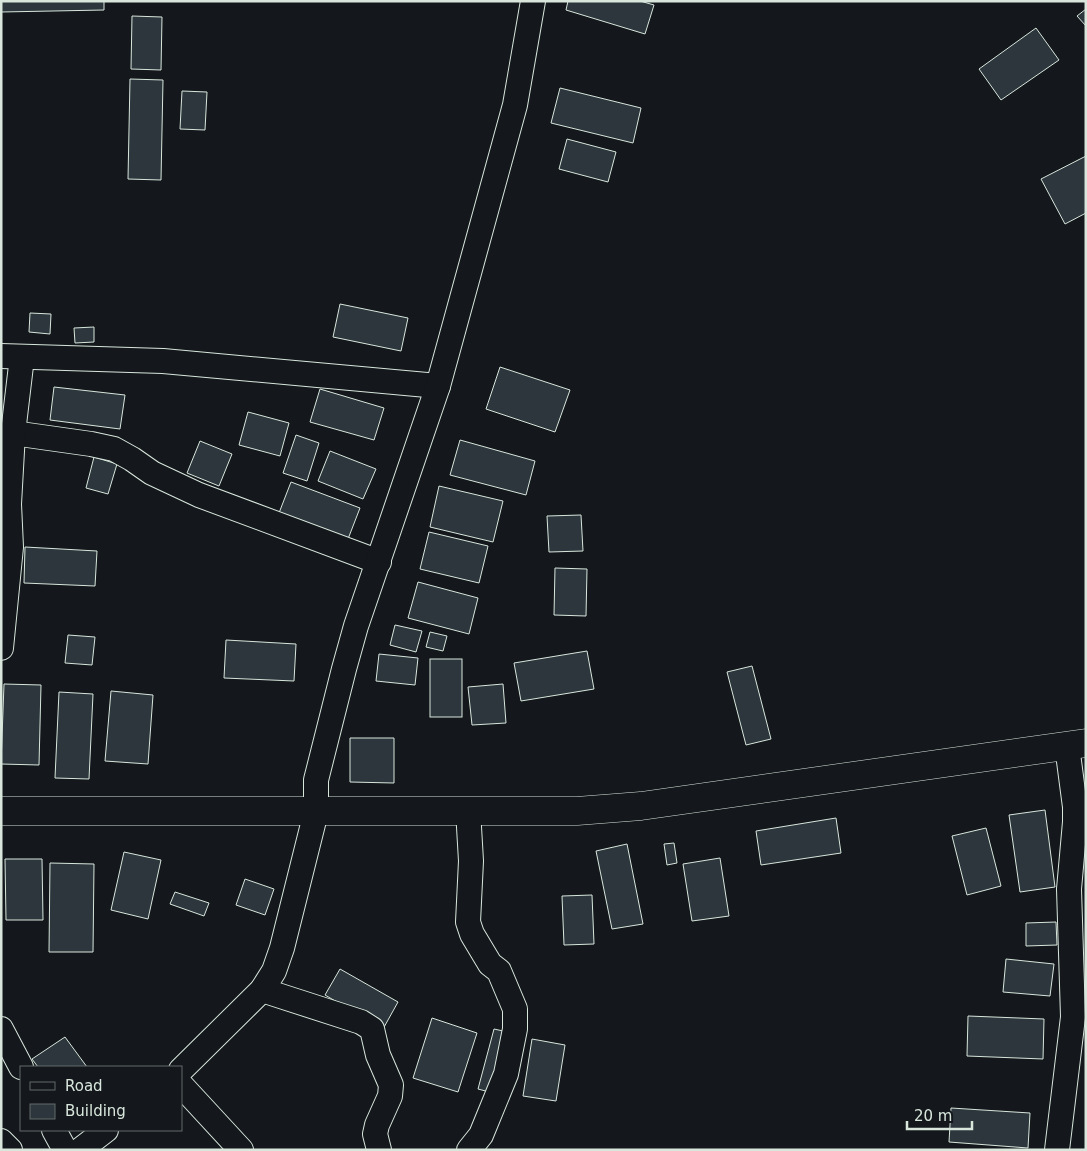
<svg xmlns="http://www.w3.org/2000/svg" width="1087" height="1151" font-family="'DejaVu Sans',sans-serif">
  <style>
    .building { fill: #2c363c; stroke: #d8e6dc }
    .lines { fill: none; stroke-linecap: round; stroke-linejoin: round }
    .minor-casing { stroke: #d8e6dc; stroke-width: 26 }
    .major-casing { stroke: #d8e6dc; stroke-width: 29 }
    .minor { stroke: #14181c; stroke-width: 24 }
    .major { stroke: #14181c; stroke-width: 28 }
  </style>
  <rect width="100%" height="100%" fill="#14181c"/>
  <g class="building">
    <path d="M1,1H104V10L1,12Z"/>
    <path d="M568,1H640L654,5L645,34L566,10Z"/>
    <path d="M1086,9V26L1077,16Z"/>
    <path d="M132,16L162,17L161,70L131,69Z"/>
    <path d="M1036,28L1059,60L1001,100L979,69Z"/>
    <path d="M130,79L163,80L161,180L128,179Z"/>
    <path d="M560,88L641,108L633,143L551,123Z"/>
    <path d="M182,91L207,92L205,130L180,129Z"/>
    <path d="M567,139L616,152L608,182L559,169Z"/>
    <path d="M1086,156V213L1065,224L1041,179Z"/>
    <path d="M340,304L408,318L401,351L333,337Z"/>
    <path d="M30,313L51,314L50,334L29,332Z"/>
    <path d="M94,327V342L75,343L74,328Z"/>
    <path d="M500,367L570,390L555,432L486,409Z"/>
    <path d="M54,387L125,395L120,429L50,420Z"/>
    <path d="M320,389L384,408L374,440L310,422Z"/>
    <path d="M248,412L289,423L280,456L239,445Z"/>
    <path d="M296,435L319,443L307,481L283,473Z"/>
    <path d="M460,440L535,461L526,495L450,475Z"/>
    <path d="M200,441L232,454L219,486L187,473Z"/>
    <path d="M330,451L376,469L363,499L318,481Z"/>
    <path d="M94,457L117,464L108,494L86,488Z"/>
    <path d="M291,482L360,508L348,539L279,513Z"/>
    <path d="M439,486L503,501L493,542L430,527Z"/>
    <path d="M581,515L583,551L549,552L547,516Z"/>
    <path d="M429,532L488,546L479,583L420,569Z"/>
    <path d="M25,547L97,551L95,586L24,583Z"/>
    <path d="M555,568L587,569L586,616L554,615Z"/>
    <path d="M418,582L478,598L469,634L408,618Z"/>
    <path d="M395,625L422,631L416,652L390,645Z"/>
    <path d="M430,632L447,636L443,651L426,647Z"/>
    <path d="M68,635L95,637L92,665L65,663Z"/>
    <path d="M226,640L296,644L294,681L224,678Z"/>
    <path d="M587,651L594,689L521,701L514,663Z"/>
    <path d="M379,654L418,658L415,685L376,681Z"/>
    <rect x="430" y="659" width="32" height="58"/>
    <path d="M752,666L771,739L746,745L727,672Z"/>
    <path d="M4,684L41,685L39,765L1,764Z"/>
    <path d="M503,684L506,723L472,725L468,687Z"/>
    <path d="M111,691L153,695L148,764L105,761Z"/>
    <path d="M59,692L93,694L89,779L55,778Z"/>
    <path d="M350,738H394V783L350,782Z"/>
    <path d="M1045,810L1055,887L1020,892L1009,815Z"/>
    <path d="M836,818L841,853L761,865L756,831Z"/>
    <path d="M986,828L1001,886L967,895L952,836Z"/>
    <path d="M674,843L677,863L667,865L664,844Z"/>
    <path d="M627,844L643,924L612,929L596,851Z"/>
    <path d="M124,852L161,860L148,919L111,910Z"/>
    <path d="M720,858L729,916L692,921L683,864Z"/>
    <path d="M5,859H42L43,920H6Z"/>
    <path d="M50,863L94,864L93,952H49Z"/>
    <path d="M245,879L274,889L265,915L236,905Z"/>
    <path d="M175,892L209,903L204,916L170,904Z"/>
    <path d="M592,895L594,944L564,945L562,896Z"/>
    <path d="M1056,922L1057,945L1026,946V923Z"/>
    <path d="M1006,959L1054,964L1050,996L1003,992Z"/>
    <path d="M340,969L398,1002L383,1029L325,995Z"/>
    <path d="M968,1016L1044,1019L1043,1059L967,1056Z"/>
    <path d="M432,1018L477,1033L458,1092L413,1078Z"/>
    <path d="M494,1029L512,1033L497,1094L478,1089Z"/>
    <path d="M65,1037L87,1067H38L32,1059Z"/>
    <path d="M532,1039L565,1045L556,1101L523,1096Z"/>
    <path d="M951,1108L1030,1113L1028,1148L949,1142Z"/>
  </g>
  <g class="lines">
    <defs>
      <g id="minor">
        <path d="M1,356L163,361L438,386"/>
        <path d="M13,433L91,444L114,449L132,459L152,473L199,495L379,562"/>
        <path d="M1,648L11,547L9,504L13,433L22,357"/>
        <path d="M468,810L471,861L468,922L472,934L490,964L499,971L515,1009V1029L506,1074L481,1135L469,1150"/>
        <path d="M262,990L361,1022L372,1029L378,1055L391,1085L390,1096L377,1125L375,1134L379,1150"/>
        <path d="M1,1029L21,1067"/>
        <path d="M181,1070L262,990L274,971L282,948L316,812V780L344,669L356,626L438,386L515,105L533,1"/>
        <path d="M181,1085L241,1150"/>
        <path d="M54,1130L65,1150"/>
        <path d="M1,1141L10,1150"/>
        <path d="M80,1150L106,1130"/>
        <path d="M1057,1150L1073,1017L1069,889L1075,822V807L1067,746"/>
      </g>
      <path id="major" d="M1,811H577L641,806L1086,743"/>
    </defs>
    <use href="#minor" class="minor-casing"/>
    <use href="#major" class="major-casing"/>
    <use href="#minor" class="minor"/>
    <use href="#major" class="major"/>
  </g>
  <rect width="1087" height="1151" fill="none" stroke="#d8e6dc" stroke-width="5"/>
  <rect x="20" y="1066" width="162" height="65" fill="#14181c" stroke="#626a69"/>
  <rect x="30" y="1082" width="25" height="8" fill="#14181c" stroke="#626a69"/>
  <text x="65" y="1091" font-size="15" fill="#d8e6dc">Road</text>
  <rect x="30" y="1104" width="25" height="15" fill="#2c363c" stroke="#626a69"/>
  <text x="65" y="1116" font-size="15" fill="#d8e6dc">Building</text>
  <path d="M907 1121v8h65v-8" fill="none" stroke="#d8e6dc" stroke-width="2.5"/>
  <text x="914" y="1121" font-size="15" fill="#d8e6dc" stroke="#14181c" stroke-width="4" paint-order="stroke">20 m</text>
</svg>
